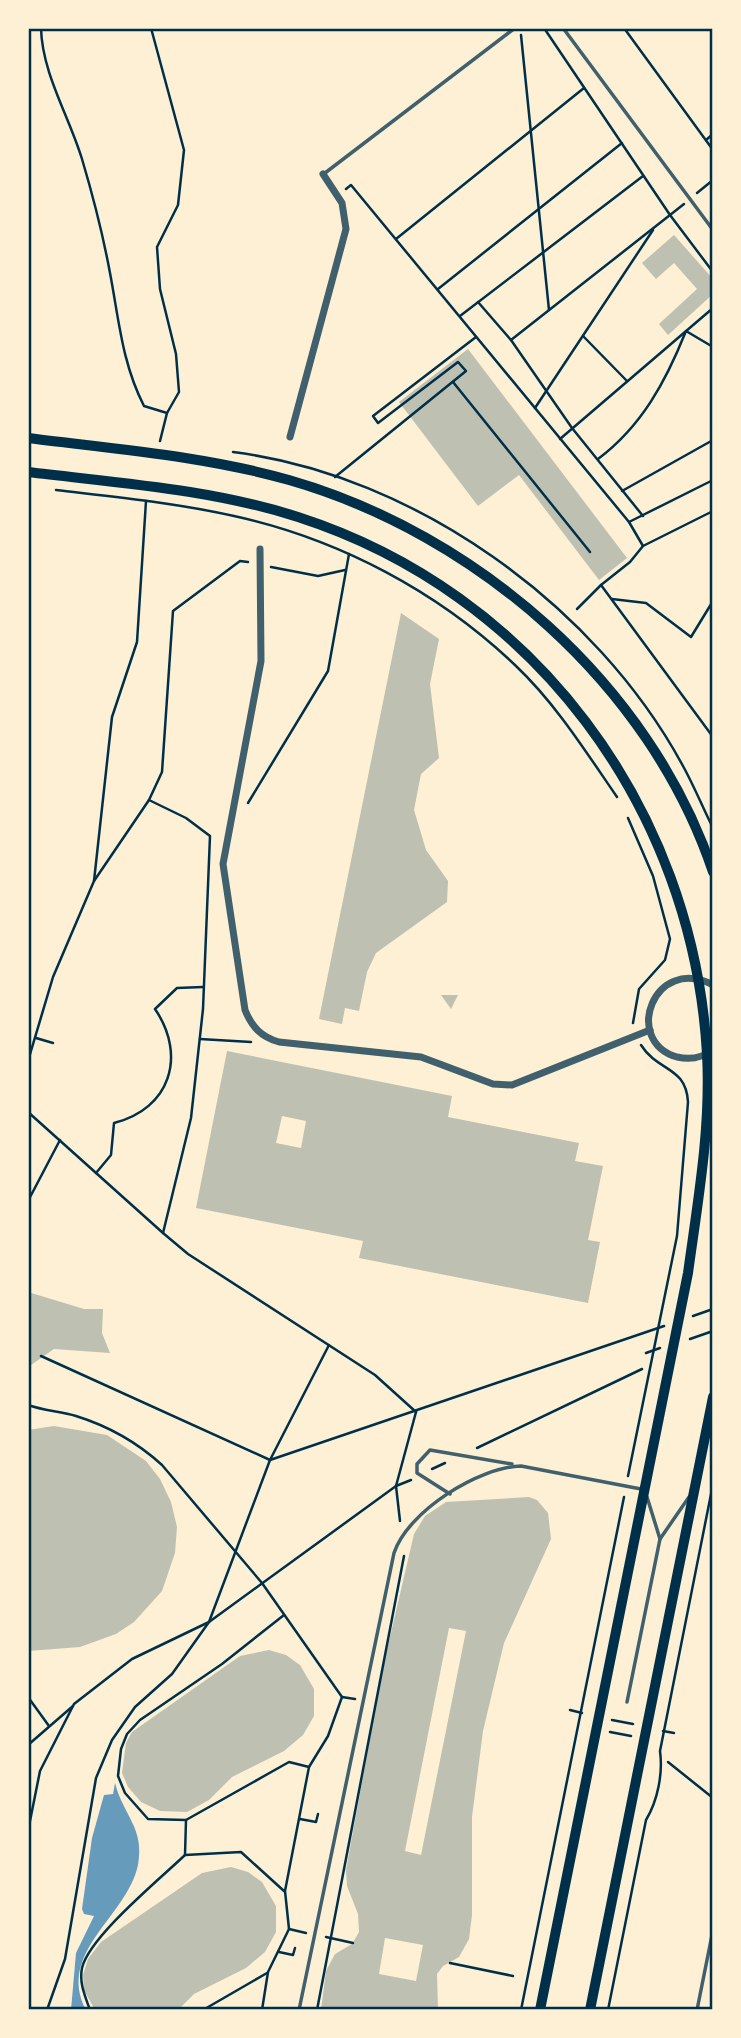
<svg xmlns="http://www.w3.org/2000/svg" width="741" height="2038" font-family="Figtree,sans-serif">
  <style>
    .water { fill: #669bbc }
    .building { fill: #bec0b2; fill-rule: evenodd }
    .lines { fill: none; stroke-linecap: round; stroke-linejoin: round }
    .path { stroke: #003049; stroke-width: 2.5 }
    .service { stroke: #3f606c; stroke-width: 3.5 }
    .minor { stroke: #3f606c; stroke-width: 7 }
    .secondary { stroke: #003049; stroke-width: 10 }
    .neatline { fill: none; stroke: #003049; stroke-width: 2.5 }
  </style>
  <rect width="100%" height="100%" fill="#fdf0d5"/>
  <path class="water" d="M115,1783C123,1815 145,1828 138,1865C127,1917 56,1952 86,2010H71L76,1953L94,1916L84,1914L82,1909L92,1838L104,1795L113,1794Z"/>
  <g class="building">
    <path d="M674,235L713,279V294L668,335L659,324L697,289L674,263L656,279L642,263Z"/>
    <path d="M468,349L627,558L599,580L519,475L478,506L399,402Z"/>
    <path d="M401,613L439,639L430,684L439,758L421,774L414,810L426,850L448,881L447,902L376,953L367,972L359,1011L345,1008L342,1024L319,1019Z"/>
    <path d="M441,995H458L451,1009Z"/>
    <path d="M227,1051L452,1096L448,1117L579,1143L575,1161L603,1166L588,1240L600,1242L588,1303L359,1258L363,1241L196,1208ZM282,1116L306,1121L301,1148L276,1143Z"/>
    <path d="M28,1292L84,1309H103L102,1333L110,1353L54,1349L31,1365L28,1364Z"/>
    <path d="M54,1426L107,1435L146,1461L160,1479L171,1502L177,1527L175,1553L162,1591L134,1622L116,1634L80,1647L28,1651V1430Z"/>
    <path d="M529,1497L537,1500L548,1513L551,1539L504,1643L483,1731L472,1817V1915L469,1939L459,1957L443,1966L437,1974L438,2010H321L326,1971L335,1954L352,1944L359,1932L358,1914L347,1886L346,1870L383,1667L414,1534L425,1516L446,1502ZM449,1628L466,1631L421,1855L405,1851ZM385,1938L423,1945L416,1981L379,1974Z"/>
    <path d="M269,1650L286,1655L300,1665L314,1689V1716L303,1735L284,1751L232,1777L209,1800L187,1812L160,1811L141,1802L128,1787L122,1773L126,1743L132,1732L240,1656Z"/>
    <path d="M231,1867L248,1872L262,1882L276,1906V1932L265,1952L246,1968L194,1994L178,2010H95L84,1990L83,1975L88,1959L101,1942L202,1873Z"/>
  </g>
  <g class="lines">
    <g class="path">
      <path d="M41,28C42,73 69,116 82,159C93,196 103,235 110,273C119,320 122,363 144,406L167,413"/>
      <path d="M151,28L184,150L178,205L157,247L160,289L176,354L179,392L167,413L160,441"/>
      <path d="M544,28L670,215L713,272"/>
      <path d="M624,28L713,150"/>
      <path d="M521,35L549,310"/>
      <path d="M706,140L713,134"/>
      <path d="M346,189L351,185L629,522"/>
      <path d="M697,193L713,180"/>
      <path d="M396,239L584,88"/>
      <path d="M438,289L622,143"/>
      <path d="M478,302L511,340L572,428L643,516"/>
      <path d="M460,316L643,176"/>
      <path d="M583,336L627,381"/>
      <path d="M511,340L684,204"/>
      <path d="M453,382L590,552"/>
      <path d="M535,408L653,230"/>
      <path d="M560,439L713,308"/>
      <path d="M233,452C415,475 596,605 683,766C694,786 703,808 713,828"/>
      <path d="M598,459C642,426 666,381 686,331L713,347"/>
      <path d="M335,477L466,371L458,362L378,423L373,416L476,337"/>
      <path d="M713,480L629,522L643,546L713,511"/>
      <path d="M56,490C115,497 176,503 234,516C339,539 439,592 516,666C556,704 586,752 617,797"/>
      <path d="M622,491L713,440"/>
      <path d="M643,546L630,562L601,585L713,737"/>
      <path d="M271,567L318,576L345,570"/>
      <path d="M612,599L646,603L691,637L713,601"/>
      <path d="M577,609L601,585"/>
      <path d="M149,800L186,818L210,836L203,1009L191,1118L163,1233L188,1254L375,1375L416,1412"/>
      <path d="M248,803L328,671L349,554"/>
      <path d="M628,818L653,876L670,939L665,960L639,989L633,1023"/>
      <path d="M94,881L112,717L137,642L146,501"/>
      <path d="M36,1038L53,1043"/>
      <path d="M200,1039L251,1042"/>
      <path d="M28,1061L53,977L94,881L149,800L162,772L173,611L240,561L248,562"/>
      <path d="M28,1112L163,1233"/>
      <path d="M96,1173L111,1155L114,1123C170,1109 187,1056 155,1009L177,988L203,987"/>
      <path d="M28,1201L60,1140"/>
      <path d="M693,1316L713,1309"/>
      <path d="M690,1339L713,1331"/>
      <path d="M646,1353L660,1348"/>
      <path d="M41,1356L270,1460L664,1326"/>
      <path d="M28,1405C44,1411 61,1411 76,1416C108,1426 138,1443 162,1465L262,1583L342,1697"/>
      <path d="M477,1448L642,1369"/>
      <path d="M432,1469L445,1463"/>
      <path d="M628,1476L677,1236L688,1102C686,1066 658,1072 641,1045"/>
      <path d="M400,1521L396,1486L416,1412"/>
      <path d="M284,1615L222,1664L140,1720L127,1734L121,1749L118,1776L125,1793L148,1819L186,1820L289,1762L309,1767"/>
      <path d="M28,1697L49,1726"/>
      <path d="M570,1710L582,1713"/>
      <path d="M612,1720L633,1724"/>
      <path d="M663,1731L674,1733"/>
      <path d="M610,1732L631,1736"/>
      <path d="M28,1745L73,1706"/>
      <path d="M668,1762L713,1798"/>
      <path d="M300,1819L316,1822L318,1814"/>
      <path d="M28,1831L40,1771L74,1704L132,1659L209,1622L396,1486L411,1480"/>
      <path d="M185,1855L186,1820"/>
      <path d="M289,1929L306,1933"/>
      <path d="M326,1937L353,1943"/>
      <path d="M279,1952L293,1955L295,1948"/>
      <path d="M450,1963L513,1976"/>
      <path d="M47,2010L65,1959L96,1778L112,1740L135,1707L172,1674L209,1622L270,1460L329,1345"/>
      <path d="M90,2010C85,1996 79,1983 82,1968C89,1937 161,1878 185,1855L241,1852L284,1891"/>
      <path d="M203,2010L267,1973"/>
      <path d="M262,2010L268,1972L289,1929L285,1891L309,1767L328,1736L342,1697L355,1699"/>
      <path d="M317,2010L404,1556"/>
      <path d="M521,2010L624,1497"/>
      <path d="M608,2010L646,1820C658,1800 663,1773 660,1751L713,1484"/>
    </g>
    <g class="service">
      <path d="M563,28L713,230"/>
      <path d="M325,173L515,28"/>
      <path d="M450,1494L417,1473V1464L430,1450L512,1464"/>
      <path d="M647,1497L660,1539"/>
      <path d="M627,1702L660,1539L689,1497"/>
      <path d="M299,2010L394,1553C408,1511 479,1467 521,1466L641,1489"/>
      <path d="M697,2010L713,1930"/>
    </g>
    <g class="minor">
      <path d="M290,437L346,229L342,203L323,174"/>
      <path d="M260,549L261,661L223,864L245,1010C252,1027 261,1037 279,1042L421,1057L493,1084L512,1085L650,1030"/>
      <path d="M713,985C654,954 622,1041 677,1057C690,1060 702,1058 713,1050"/>
    </g>
    <g class="secondary">
      <path d="M28,438C115,449 205,456 289,480C477,534 650,684 713,872"/>
      <path d="M28,472C118,483 211,489 298,517C534,593 693,808 707,1054C711,1128 698,1200 688,1273L540,2010"/>
      <path d="M590,2010L713,1397"/>
    </g>
  </g>
  <rect width="741" height="2038" fill="none" stroke="#fdf0d5" stroke-width="60"/>
  <rect x="30" y="30" width="681" height="1978" class="neatline"/>
</svg>
